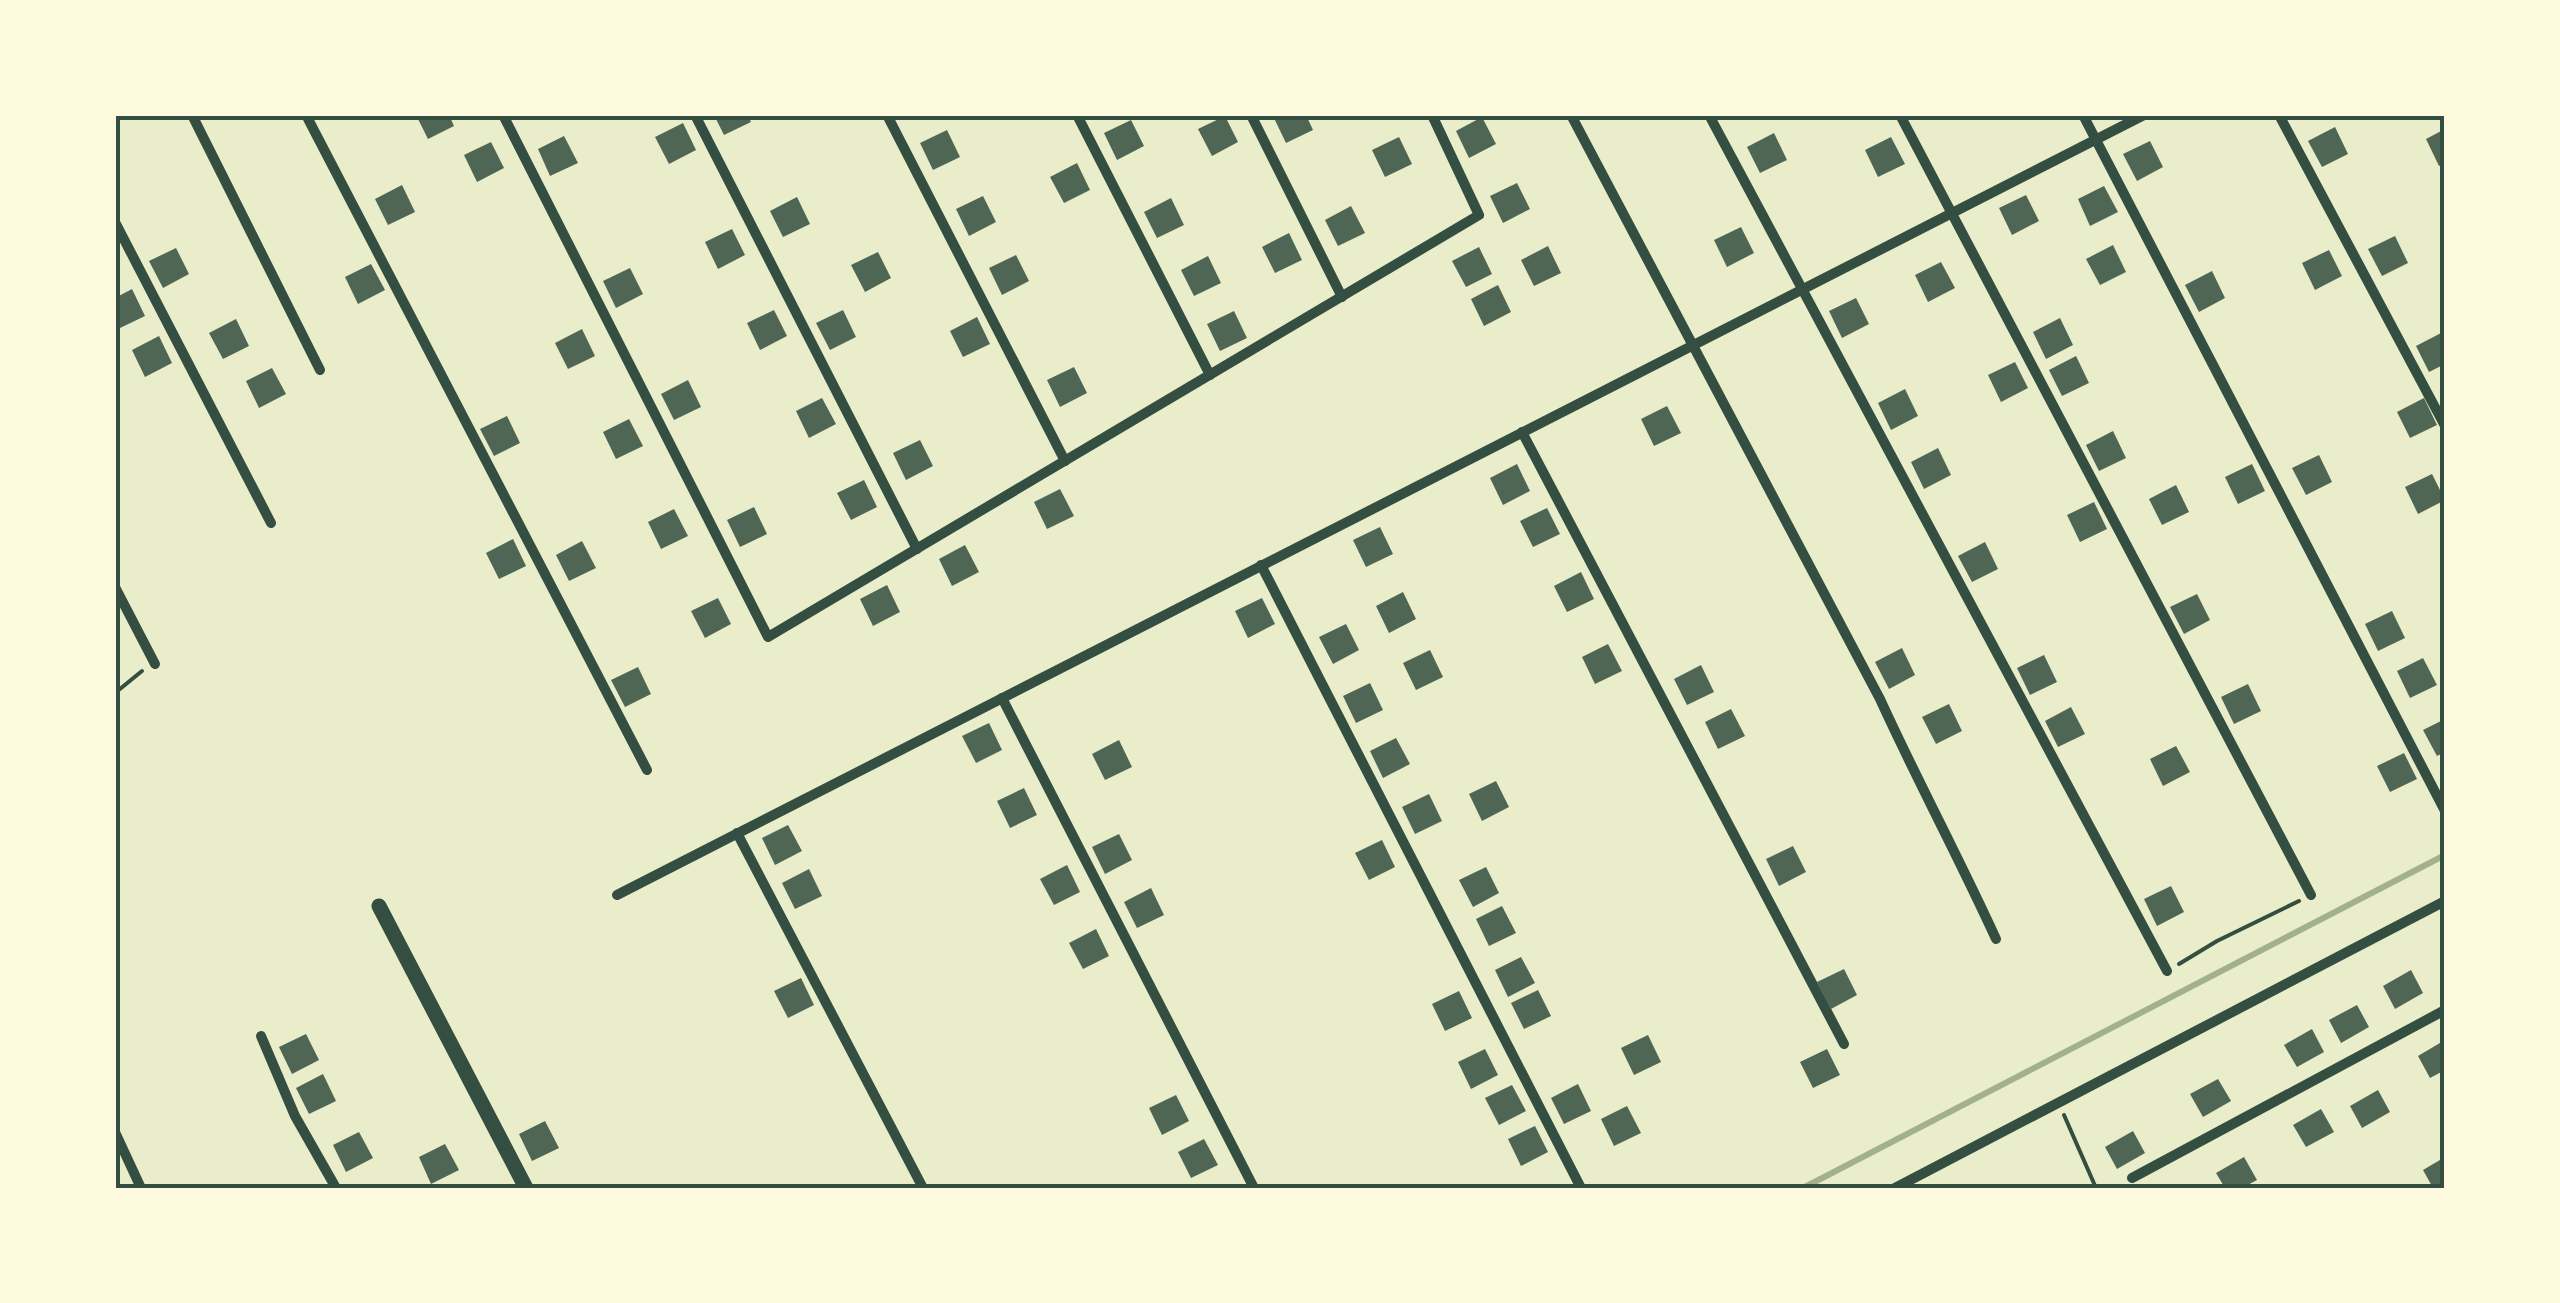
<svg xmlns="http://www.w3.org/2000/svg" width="2560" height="1303" font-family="Raleway,sans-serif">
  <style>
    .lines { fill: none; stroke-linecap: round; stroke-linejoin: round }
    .stream { stroke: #a3b18a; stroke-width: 6 }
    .building { fill: #4f6655 }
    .path { stroke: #344e41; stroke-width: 4 }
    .minor { stroke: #344e41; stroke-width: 10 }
    .tertiary { stroke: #344e41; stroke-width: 15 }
    .neatline { fill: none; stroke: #344e41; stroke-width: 4 }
  </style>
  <rect width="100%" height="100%" fill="#e9edc9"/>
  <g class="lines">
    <path class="stream" d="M1803,1188L2445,855"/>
  </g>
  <g class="building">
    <path d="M416,115H449L454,126L428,139Z"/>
    <path d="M714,115H748L751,122L724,135Z"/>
    <path d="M1306,115L1313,130L1286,143L1273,116Z"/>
    <path d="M1225,116L1238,142L1212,156L1198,129Z"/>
    <path d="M1482,117L1496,144L1469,158L1456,131Z"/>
    <path d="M1131,120L1144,146L1117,160L1104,133Z"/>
    <path d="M683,123L696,150L669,164L655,137Z"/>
    <path d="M2335,127L2348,154L2322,167L2308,141Z"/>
    <path d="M2445,129V163L2439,166L2426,139Z"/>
    <path d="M947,130L960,157L933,170L920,143Z"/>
    <path d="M1774,133L1787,160L1760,173L1747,147Z"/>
    <path d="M564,136L578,163L550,176L538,149Z"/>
    <path d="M1399,137L1412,164L1385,177L1372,150Z"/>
    <path d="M1891,137L1905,164L1878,177L1865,150Z"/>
    <path d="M2150,141L2163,167L2137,181L2123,154Z"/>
    <path d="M491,142L504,168L477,182L464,155Z"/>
    <path d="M1077,163L1090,190L1064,203L1050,177Z"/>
    <path d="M1517,183L1530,209L1503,223L1490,196Z"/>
    <path d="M402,185L415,212L388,225L375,199Z"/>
    <path d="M2104,186L2118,212L2090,226L2078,199Z"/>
    <path d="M2026,195L2039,221L2012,235L1999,208Z"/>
    <path d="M983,196L996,222L969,236L956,209Z"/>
    <path d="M797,197L810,224L783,237L770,211Z"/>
    <path d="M1171,198L1184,225L1157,238L1144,212Z"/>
    <path d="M1351,206L1365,233L1338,246L1325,220Z"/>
    <path d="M1741,227L1754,253L1727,267L1714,240Z"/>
    <path d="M732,229L745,255L718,269L705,242Z"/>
    <path d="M1289,233L1302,260L1275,273L1262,247Z"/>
    <path d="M2395,236L2408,263L2382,276L2368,249Z"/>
    <path d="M2113,245L2126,272L2100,285L2086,259Z"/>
    <path d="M1548,246L1561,273L1534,286L1521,260Z"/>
    <path d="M1479,247L1492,274L1466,287L1452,261Z"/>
    <path d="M176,248L189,274L163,288L149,261Z"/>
    <path d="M2329,250L2342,276L2315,290L2302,263Z"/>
    <path d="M878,252L891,278L865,292L851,265Z"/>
    <path d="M1016,255L1029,281L1002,295L989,268Z"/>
    <path d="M1208,256L1221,283L1194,296L1181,270Z"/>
    <path d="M1941,262L1955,288L1928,302L1915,275Z"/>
    <path d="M371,264L385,290L358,304L345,277Z"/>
    <path d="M630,268L643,294L616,308L603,281Z"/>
    <path d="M2212,271L2225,298L2199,312L2185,285Z"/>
    <path d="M1498,285L1511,312L1484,326L1471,299Z"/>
    <path d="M132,289L145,316L118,329L115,322V298Z"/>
    <path d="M1856,298L1869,324L1842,338L1829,311Z"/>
    <path d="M774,310L787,336L760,350L747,323Z"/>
    <path d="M843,310L856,337L830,350L816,323Z"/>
    <path d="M1234,311L1247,338L1220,351L1207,324Z"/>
    <path d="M977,317L990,344L963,357L950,331Z"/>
    <path d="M2060,318L2073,345L2046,359L2033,332Z"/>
    <path d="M236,319L249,346L223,359L209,333Z"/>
    <path d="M582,329L595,356L568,369L555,343Z"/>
    <path d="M2443,332L2445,364L2429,372L2416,346Z"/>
    <path d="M159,336L172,363L145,377L132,350Z"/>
    <path d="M2076,356L2089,383L2062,396L2049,370Z"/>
    <path d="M2015,362L2028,388L2001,402L1988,375Z"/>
    <path d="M1074,367L1087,393L1060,407L1047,380Z"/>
    <path d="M272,368L286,394L259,408L246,381Z"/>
    <path d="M688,380L701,407L674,420L661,394Z"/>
    <path d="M1905,389L1918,416L1891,430L1878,403Z"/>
    <path d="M822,398L836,424L809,438L796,411Z"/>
    <path d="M2424,398L2437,425L2410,438L2397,412Z"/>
    <path d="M1667,406L1681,433L1654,446L1641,419Z"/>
    <path d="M507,416L520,443L494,456L480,429Z"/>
    <path d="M629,419L643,446L616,459L603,432Z"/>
    <path d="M2113,431L2126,458L2099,471L2086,445Z"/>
    <path d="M920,440L933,466L906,480L893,453Z"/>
    <path d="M1938,448L1951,475L1924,489L1911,462Z"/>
    <path d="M2319,455L2332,482L2306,495L2292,468Z"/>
    <path d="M1517,464L1530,491L1503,505L1490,478Z"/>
    <path d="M2252,464L2265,491L2238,504L2225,477Z"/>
    <path d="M2432,474L2445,500L2418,514L2405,487Z"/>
    <path d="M864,480L877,507L851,520L837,493Z"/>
    <path d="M2176,485L2189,512L2162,525L2149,499Z"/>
    <path d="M1060,489L1074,516L1047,529L1034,502Z"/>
    <path d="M2094,502L2107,529L2080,542L2067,515Z"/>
    <path d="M754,507L767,534L740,547L727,520Z"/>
    <path d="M1547,508L1560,534L1533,547L1520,521Z"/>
    <path d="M674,509L688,536L661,549L648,522Z"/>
    <path d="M1380,527L1393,554L1366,567L1353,540Z"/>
    <path d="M513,539L526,566L499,579L486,553Z"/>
    <path d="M582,541L596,568L569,581L556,555Z"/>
    <path d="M1985,542L1998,569L1972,582L1958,556Z"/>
    <path d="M965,545L979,572L952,586L939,559Z"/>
    <path d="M1581,572L1594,599L1567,612L1554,586Z"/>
    <path d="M887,585L900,612L873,626L860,599Z"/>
    <path d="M1403,592L1416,619L1389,633L1376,606Z"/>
    <path d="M2197,594L2210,620L2184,634L2170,607Z"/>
    <path d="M718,598L731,624L705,638L691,611Z"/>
    <path d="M1262,598L1275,624L1248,638L1235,611Z"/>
    <path d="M2392,611L2405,638L2378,651L2365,624Z"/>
    <path d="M1346,624L1359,650L1333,664L1319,637Z"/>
    <path d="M1608,644L1622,671L1595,684L1582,657Z"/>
    <path d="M1902,648L1915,675L1889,689L1875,662Z"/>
    <path d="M1430,650L1443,677L1416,690L1403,663Z"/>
    <path d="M2044,655L2057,682L2030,695L2017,668Z"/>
    <path d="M2423,658L2437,685L2410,698L2397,671Z"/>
    <path d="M1701,665L1714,692L1687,705L1674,679Z"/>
    <path d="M638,667L651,694L625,707L611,680Z"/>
    <path d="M1370,683L1383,710L1356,723L1343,696Z"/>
    <path d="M2248,684L2261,711L2234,724L2221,697Z"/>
    <path d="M1949,704L1962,731L1936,744L1922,717Z"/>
    <path d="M2071,707L2085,734L2058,747L2045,721Z"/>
    <path d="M1731,709L1745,736L1718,749L1705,722Z"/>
    <path d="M2445,719V752L2437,756L2423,730Z"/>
    <path d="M989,723L1002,750L976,763L962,736Z"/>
    <path d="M1396,738L1410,764L1383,778L1370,751Z"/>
    <path d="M1119,740L1132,767L1105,780L1092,754Z"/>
    <path d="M2176,746L2190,772L2163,786L2150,759Z"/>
    <path d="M2404,753L2417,779L2390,792L2377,766Z"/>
    <path d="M1496,781L1509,807L1482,821L1469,794Z"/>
    <path d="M1024,788L1037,815L1010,828L997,801Z"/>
    <path d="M1429,794L1442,821L1415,834L1402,807Z"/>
    <path d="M788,825L802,851L775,865L762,838Z"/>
    <path d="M1119,834L1132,860L1105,874L1092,847Z"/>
    <path d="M1382,840L1395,867L1369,880L1355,853Z"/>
    <path d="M1793,846L1806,872L1779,886L1766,859Z"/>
    <path d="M1067,865L1080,892L1054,905L1040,879Z"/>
    <path d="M1486,867L1499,893L1473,907L1459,880Z"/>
    <path d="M809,869L822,896L795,909L782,883Z"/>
    <path d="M2171,886L2184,912L2157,926L2144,899Z"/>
    <path d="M1151,888L1164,915L1137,928L1124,902Z"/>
    <path d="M1502,906L1516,933L1489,946L1476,919Z"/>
    <path d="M1096,929L1109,956L1083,969L1069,943Z"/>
    <path d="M1521,957L1535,983L1508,997L1495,970Z"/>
    <path d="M1844,969L1857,995L1831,1009L1817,982Z"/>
    <path d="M2411,970L2423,993L2395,1009L2383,986Z"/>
    <path d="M801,978L814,1005L788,1018L774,991Z"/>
    <path d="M1538,990L1551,1016L1524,1029L1511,1003Z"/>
    <path d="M1459,991L1472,1018L1445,1031L1432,1004Z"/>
    <path d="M2357,1005L2369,1027L2341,1043L2329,1020Z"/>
    <path d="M2312,1029L2324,1052L2297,1067L2284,1045Z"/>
    <path d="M306,1034L319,1060L292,1074L279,1047Z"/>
    <path d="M1648,1035L1661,1062L1634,1075L1621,1048Z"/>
    <path d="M2445,1040V1070L2430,1078L2418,1056Z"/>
    <path d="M1485,1049L1498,1075L1471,1089L1458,1062Z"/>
    <path d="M1827,1049L1840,1075L1813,1088L1800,1062Z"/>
    <path d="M323,1074L336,1101L309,1114L296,1088Z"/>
    <path d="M2218,1079L2231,1101L2203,1117L2190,1094Z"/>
    <path d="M1578,1084L1591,1111L1564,1124L1551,1098Z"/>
    <path d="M1512,1085L1526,1111L1499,1125L1485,1098Z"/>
    <path d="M2378,1090L2390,1112L2362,1128L2350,1106Z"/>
    <path d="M1176,1095L1189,1121L1162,1135L1149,1108Z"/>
    <path d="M1627,1106L1641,1133L1614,1146L1601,1119Z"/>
    <path d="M2321,1109L2334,1132L2306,1147L2293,1125Z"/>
    <path d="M545,1121L559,1148L532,1161L519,1134Z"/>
    <path d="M1535,1126L1548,1152L1521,1166L1508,1139Z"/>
    <path d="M2133,1131L2145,1153L2117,1169L2105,1147Z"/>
    <path d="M359,1132L373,1158L346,1172L333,1145Z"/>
    <path d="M1204,1139L1218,1165L1191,1178L1178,1152Z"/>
    <path d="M445,1144L459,1170L431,1184L419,1157Z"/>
    <path d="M2244,1157L2257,1180L2242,1188H2225L2216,1173Z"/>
    <path d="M2445,1157V1187L2433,1188L2423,1170Z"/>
  </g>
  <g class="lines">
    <g class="path">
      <path d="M115,693L142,671"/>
      <path d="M2179,964L2217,941L2299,901"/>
      <path d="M2064,1115L2096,1188"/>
    </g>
    <g class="minor">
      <path d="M192,115L320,370"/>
      <path d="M306,115L647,770"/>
      <path d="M503,115L768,637L1479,215L1432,115"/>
      <path d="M695,115L917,549"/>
      <path d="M887,115L1065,461"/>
      <path d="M1077,115L1210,375"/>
      <path d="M1251,115L1342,297"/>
      <path d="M1571,115L1880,699C1917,780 1959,858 1996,939"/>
      <path d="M1709,115L2167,971"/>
      <path d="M1900,115L2311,895"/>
      <path d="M2083,115L2445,811"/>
      <path d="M2279,115L2445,426"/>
      <path d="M115,222L271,523"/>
      <path d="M1522,432L1844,1044"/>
      <path d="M1261,565L1581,1188"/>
      <path d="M115,587L155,664"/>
      <path d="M1002,698L1254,1188"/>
      <path d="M737,833L923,1188"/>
      <path d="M617,895L2144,115"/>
      <path d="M261,1036L295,1116L336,1188"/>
      <path d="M115,1132L141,1188"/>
      <path d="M2132,1178L2445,1010"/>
      <path d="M1895,1188L2445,901"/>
    </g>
    <path class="tertiary" d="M379,906L526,1188"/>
  </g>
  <rect width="2560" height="1303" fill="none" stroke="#fefae0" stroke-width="235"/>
  <rect x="118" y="118" width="2324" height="1068" class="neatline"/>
</svg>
